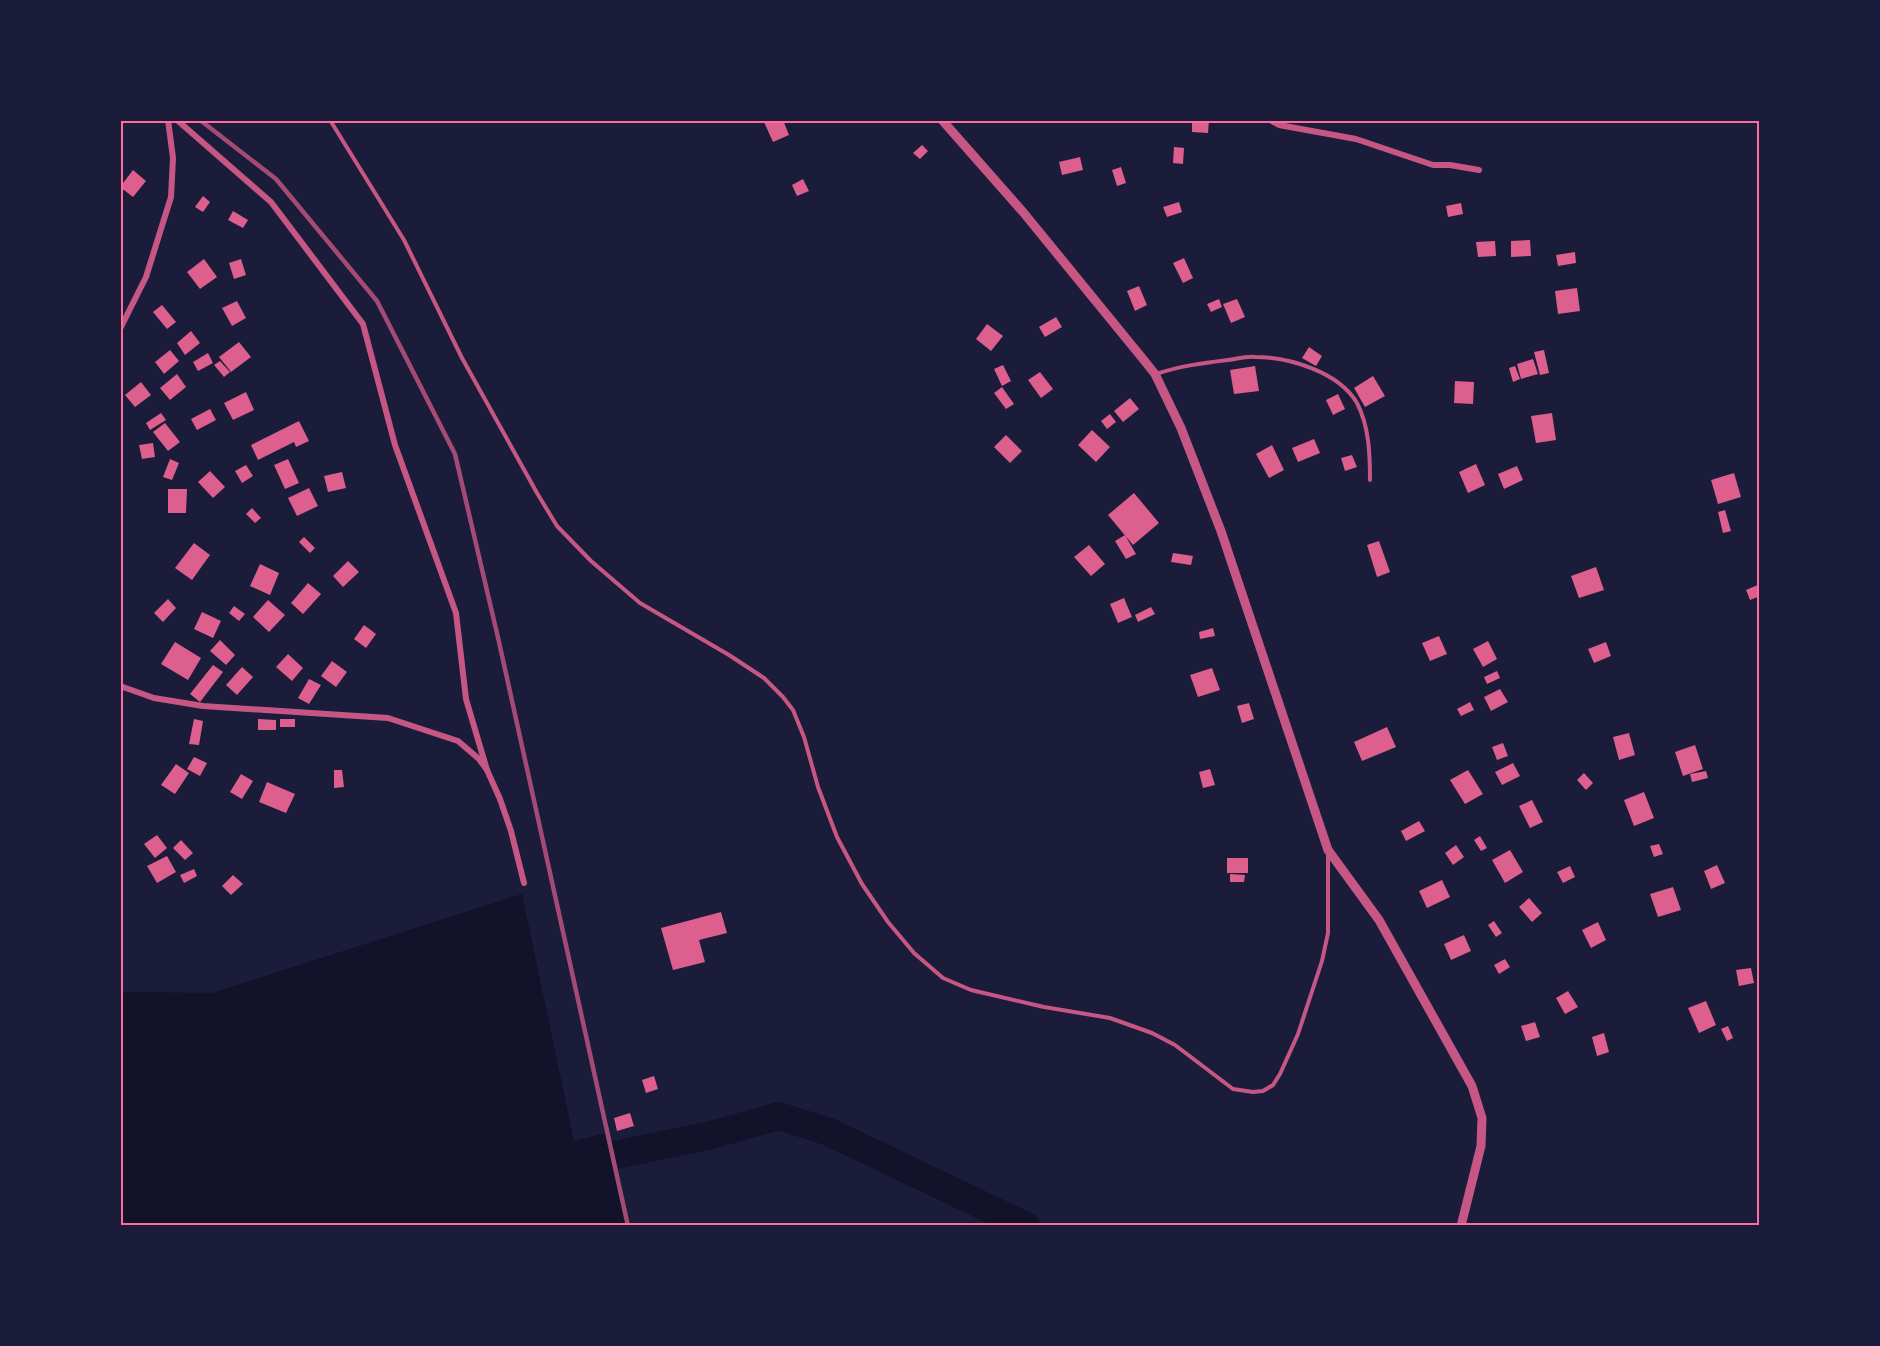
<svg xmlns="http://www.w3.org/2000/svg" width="1880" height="1346" font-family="'Archivo Narrow',sans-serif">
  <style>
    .water { fill: #12122b }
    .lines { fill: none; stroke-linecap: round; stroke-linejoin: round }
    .river { stroke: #12122b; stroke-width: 28 }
    .building { fill: #dd5f8e }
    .service { stroke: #c65784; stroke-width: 4 }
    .minor { stroke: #c65784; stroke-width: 6 }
    .tertiary { stroke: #c65784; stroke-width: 9 }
    .rail { stroke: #a44b75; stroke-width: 4.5 }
    .neatline { fill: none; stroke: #ff6b9d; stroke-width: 2 }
  </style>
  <rect width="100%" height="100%" fill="#1b1b3a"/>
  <path class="water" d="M522,894L574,1141L606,1133L628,1226H120V992L212,993Z"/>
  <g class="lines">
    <path class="river" d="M576,1170L611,1156L711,1135L779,1116L829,1132L1026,1226"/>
  </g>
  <g class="building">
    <path d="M769,120H783L789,135L773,142L764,122Z"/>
    <path d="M1192,120H1209L1208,133L1192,132Z"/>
    <path d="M922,145L928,151L920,159L913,153Z"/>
    <path d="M1174,147L1184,148L1183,164L1173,163Z"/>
    <path d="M1080,157L1083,170L1062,175L1059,162Z"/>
    <path d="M1121,167L1126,183L1117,186L1112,170Z"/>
    <path d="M133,170L146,181L133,197L120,187Z"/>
    <path d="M803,179L809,191L797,196L792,185Z"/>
    <path d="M203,196L210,202L203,212L195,207Z"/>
    <path d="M1179,202L1182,212L1167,217L1163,207Z"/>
    <path d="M1461,203L1463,214L1448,217L1446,206Z"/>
    <path d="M233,211L248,220L243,228L228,220Z"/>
    <path d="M1530,240L1531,256L1511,257V241Z"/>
    <path d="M1495,241L1496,256L1478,257L1476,242Z"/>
    <path d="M1575,252L1576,263L1558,266L1556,255Z"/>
    <path d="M1184,258L1193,278L1183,283L1173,263Z"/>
    <path d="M204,259L217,277L200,289L187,272Z"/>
    <path d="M241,259L246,275L234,279L229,263Z"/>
    <path d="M1139,286L1147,305L1135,311L1127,291Z"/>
    <path d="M1577,288L1580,311L1558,314L1555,291Z"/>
    <path d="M1219,299L1222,307L1211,312L1207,304Z"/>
    <path d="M1237,299L1245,317L1231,323L1223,304Z"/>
    <path d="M237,301L246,318L232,326L222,308Z"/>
    <path d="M162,305L176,322L167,329L153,312Z"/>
    <path d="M1056,317L1062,327L1045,337L1039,327Z"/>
    <path d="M987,324L1003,336L991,351L976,339Z"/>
    <path d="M191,331L200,343L185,355L177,343Z"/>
    <path d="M239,342L251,357L231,372L219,357Z"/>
    <path d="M1309,347L1322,356L1316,366L1302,358Z"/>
    <path d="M170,350L179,361L164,374L155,362Z"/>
    <path d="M1544,350L1549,373L1540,375L1534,352Z"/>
    <path d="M208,353L213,363L198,371L193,362Z"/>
    <path d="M1533,359L1538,374L1521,379L1517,364Z"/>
    <path d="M220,361L230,372L224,377L214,365Z"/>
    <path d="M1003,365L1011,381L1002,386L994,369Z"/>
    <path d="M1255,366L1259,391L1234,394L1230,370Z"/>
    <path d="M1515,366L1520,379L1513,382L1509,368Z"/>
    <path d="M1040,372L1053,389L1041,398L1028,380Z"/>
    <path d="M177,374L186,387L170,400L160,388Z"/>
    <path d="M1373,376L1385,396L1365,407L1354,388Z"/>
    <path d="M1455,381L1474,382L1473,404L1454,403Z"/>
    <path d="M141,382L151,395L135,407L125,395Z"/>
    <path d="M1002,387L1014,404L1006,409L994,393Z"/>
    <path d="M246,392L254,410L233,420L224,403Z"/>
    <path d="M1338,394L1345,409L1333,415L1326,400Z"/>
    <path d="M1130,398L1139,409L1123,422L1114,411Z"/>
    <path d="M210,409L216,420L197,430L191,419Z"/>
    <path d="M161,413L166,420L150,430L146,423Z"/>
    <path d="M1552,413L1556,440L1536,443L1531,416Z"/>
    <path d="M1110,414L1116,422L1107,429L1101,421Z"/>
    <path d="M299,421L309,441L296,447L294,442L258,460L251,445Z"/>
    <path d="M165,423L180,442L168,451L153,432Z"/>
    <path d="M1092,430L1110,447L1096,462L1078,445Z"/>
    <path d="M1006,435L1022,451L1010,463L994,447Z"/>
    <path d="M1314,439L1320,453L1298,462L1292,448Z"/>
    <path d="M153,443L155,457L142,459L139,445Z"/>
    <path d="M1272,445L1284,470L1269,478L1256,454Z"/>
    <path d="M1352,455L1357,467L1345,471L1341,458Z"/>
    <path d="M170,459L179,463L172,480L163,477Z"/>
    <path d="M288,459L299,483L285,489L274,465Z"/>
    <path d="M1476,464L1485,485L1468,493L1459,472Z"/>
    <path d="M246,465L253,476L242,483L235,471Z"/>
    <path d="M1517,466L1523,480L1504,489L1498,474Z"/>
    <path d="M210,471L225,487L213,498L198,482Z"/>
    <path d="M342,472L346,488L328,492L324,476Z"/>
    <path d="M1734,473L1741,497L1718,504L1711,480Z"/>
    <path d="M309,488L318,506L297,516L288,498Z"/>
    <path d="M168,489H187L186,513H168Z"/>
    <path d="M1134,493L1159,523L1133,545L1108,515Z"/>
    <path d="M252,508L261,518L255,523L246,514Z"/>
    <path d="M1725,510L1731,531L1723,533L1718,512Z"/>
    <path d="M1125,535L1136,554L1126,559L1115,541Z"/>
    <path d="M304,537L315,548L310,553L299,542Z"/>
    <path d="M1379,541L1390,572L1377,577L1367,545Z"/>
    <path d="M194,543L210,555L192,580L175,568Z"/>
    <path d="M1089,545L1105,564L1091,576L1074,557Z"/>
    <path d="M1173,553L1193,556L1191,565L1171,562Z"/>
    <path d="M348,561L359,572L343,587L333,576Z"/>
    <path d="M260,564L279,573L270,595L250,586Z"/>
    <path d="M1596,567L1604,590L1579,598L1571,576Z"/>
    <path d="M308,583L321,594L303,614L291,603Z"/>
    <path d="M1760,584V596L1750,600L1746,590Z"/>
    <path d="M1124,598L1132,617L1118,623L1110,604Z"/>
    <path d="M168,599L176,608L163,622L154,613Z"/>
    <path d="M268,600L285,615L269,632L253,617Z"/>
    <path d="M234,606L245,614L239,621L229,613Z"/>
    <path d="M1151,607L1155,614L1138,622L1135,615Z"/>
    <path d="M202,612L221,621L213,638L194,629Z"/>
    <path d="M364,625L376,634L366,648L354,639Z"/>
    <path d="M1213,628L1215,636L1200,639L1199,632Z"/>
    <path d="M1439,636L1447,654L1430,661L1422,643Z"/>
    <path d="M220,640L235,655L226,665L210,651Z"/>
    <path d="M1488,641L1497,659L1483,667L1473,649Z"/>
    <path d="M175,642L201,658L188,680L161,664Z"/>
    <path d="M1606,642L1611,656L1594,663L1588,649Z"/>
    <path d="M288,654L303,668L292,681L276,667Z"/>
    <path d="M332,661L347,672L336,687L321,676Z"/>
    <path d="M213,665L223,672L200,702L190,694Z"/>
    <path d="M242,667L253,677L237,695L226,685Z"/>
    <path d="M1212,668L1220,690L1198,697L1190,675Z"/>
    <path d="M1497,671L1500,678L1487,684L1484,677Z"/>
    <path d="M309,679L321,685L309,704L298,698Z"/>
    <path d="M1500,689L1508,702L1491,711L1484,697Z"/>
    <path d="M1470,702L1474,710L1461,716L1457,709Z"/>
    <path d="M1249,703L1254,719L1242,723L1237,706Z"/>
    <path d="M194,719L203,721L199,745L189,744Z"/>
    <path d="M258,719L276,720V730H258Z"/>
    <rect x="280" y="719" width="15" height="8"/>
    <path d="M1387,727L1396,747L1362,761L1354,742Z"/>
    <path d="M1629,733L1635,755L1619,760L1613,737Z"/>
    <path d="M1503,743L1508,756L1497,760L1492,747Z"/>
    <path d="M1695,745L1703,769L1683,776L1675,752Z"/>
    <path d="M194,757L207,763L200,776L187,769Z"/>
    <path d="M1513,763L1520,776L1502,785L1495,772Z"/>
    <path d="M176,764L189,773L175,794L161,785Z"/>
    <path d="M1210,769L1215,785L1203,788L1199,772Z"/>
    <path d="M334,770H342L344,787L334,788Z"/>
    <path d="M1468,770L1483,794L1465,804L1450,780Z"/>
    <path d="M1706,771L1708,778L1692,782L1690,774Z"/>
    <path d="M1584,773L1593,783L1586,790L1577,780Z"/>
    <path d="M241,774L253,781L242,799L230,792Z"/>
    <path d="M267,782L295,794L286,813L259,802Z"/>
    <path d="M1644,792L1654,818L1634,826L1624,800Z"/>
    <path d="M1532,800L1543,822L1530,828L1519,806Z"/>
    <path d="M1419,821L1425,831L1406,841L1401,831Z"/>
    <path d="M157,835L167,848L155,858L144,844Z"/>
    <path d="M1480,836L1487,848L1481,851L1474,840Z"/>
    <path d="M181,840L193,853L185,860L173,848Z"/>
    <path d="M1659,844L1663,854L1654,857L1650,846Z"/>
    <path d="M1456,845L1464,857L1453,865L1445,853Z"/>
    <path d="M1510,850L1523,872L1505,883L1492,860Z"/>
    <path d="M167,856L176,872L157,883L147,866Z"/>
    <rect x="1227" y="858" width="21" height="15"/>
    <path d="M1717,865L1725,883L1711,889L1704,871Z"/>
    <path d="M1570,866L1575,877L1563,883L1557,872Z"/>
    <path d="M194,869L197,876L184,883L180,875Z"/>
    <path d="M1230,874L1245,875L1244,882H1230Z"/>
    <path d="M233,875L243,884L231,895L222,886Z"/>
    <path d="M1442,880L1450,897L1427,908L1419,891Z"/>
    <path d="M1673,887L1681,910L1658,917L1650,894Z"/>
    <path d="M1529,898L1542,913L1532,922L1519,907Z"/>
    <path d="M721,912L727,933L699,940L705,962L673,970L661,928Z"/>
    <path d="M1494,921L1502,933L1496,937L1488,925Z"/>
    <path d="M1598,922L1606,940L1591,948L1582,930Z"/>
    <path d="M1464,935L1471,951L1451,960L1444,944Z"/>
    <path d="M1505,959L1510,967L1499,974L1494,965Z"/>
    <path d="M1751,968L1754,983L1739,986L1736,970Z"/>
    <path d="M1568,991L1578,1007L1565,1014L1556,998Z"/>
    <path d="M1706,1001L1716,1025L1699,1033L1688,1008Z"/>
    <path d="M1535,1022L1540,1037L1526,1041L1521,1026Z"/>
    <path d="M1728,1026L1733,1038L1727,1041L1721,1029Z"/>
    <path d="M1604,1033L1609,1052L1597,1056L1592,1037Z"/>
    <path d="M654,1076L658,1089L646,1093L642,1080Z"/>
    <path d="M630,1113L634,1126L617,1131L614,1118Z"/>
  </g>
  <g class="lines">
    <g class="service">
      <path d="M330,120L404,240L462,358L537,493L557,526L591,561L640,603L729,655L764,678L783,697L793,710L804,737L818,787L837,837L862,884L888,922L914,953L943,978L971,990L1044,1007L1110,1018L1152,1033L1175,1045L1233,1089L1253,1092L1263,1091L1273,1085L1280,1074L1298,1034L1322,961L1328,933V853"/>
      <path d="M1156,374C1180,366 1203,363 1228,360C1237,359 1246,356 1255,357C1289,357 1339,372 1357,403C1369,426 1370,454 1370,480"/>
    </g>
    <g class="minor">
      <path d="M177,120L271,202L363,324L395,445L456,613L466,699L487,770"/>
      <path d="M1270,120L1279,125L1356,139L1433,165H1450L1479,170"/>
      <path d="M120,329L146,277L171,197L173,158L168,120"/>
      <path d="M120,686L154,698L203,706L388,718L458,741L479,759L487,770L500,799L511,831L524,883"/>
    </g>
    <path class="tertiary" d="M942,120L1023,212L1143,359L1155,374L1181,428L1221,531L1328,850L1379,920L1472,1086L1482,1118L1481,1146L1461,1226"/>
    <path class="rail" d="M200,120L276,179L377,301L455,454L499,642L628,1226"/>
  </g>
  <rect width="1880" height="1346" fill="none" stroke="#1b1b3a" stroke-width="243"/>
  <rect x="122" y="122" width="1636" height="1102" class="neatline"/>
</svg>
